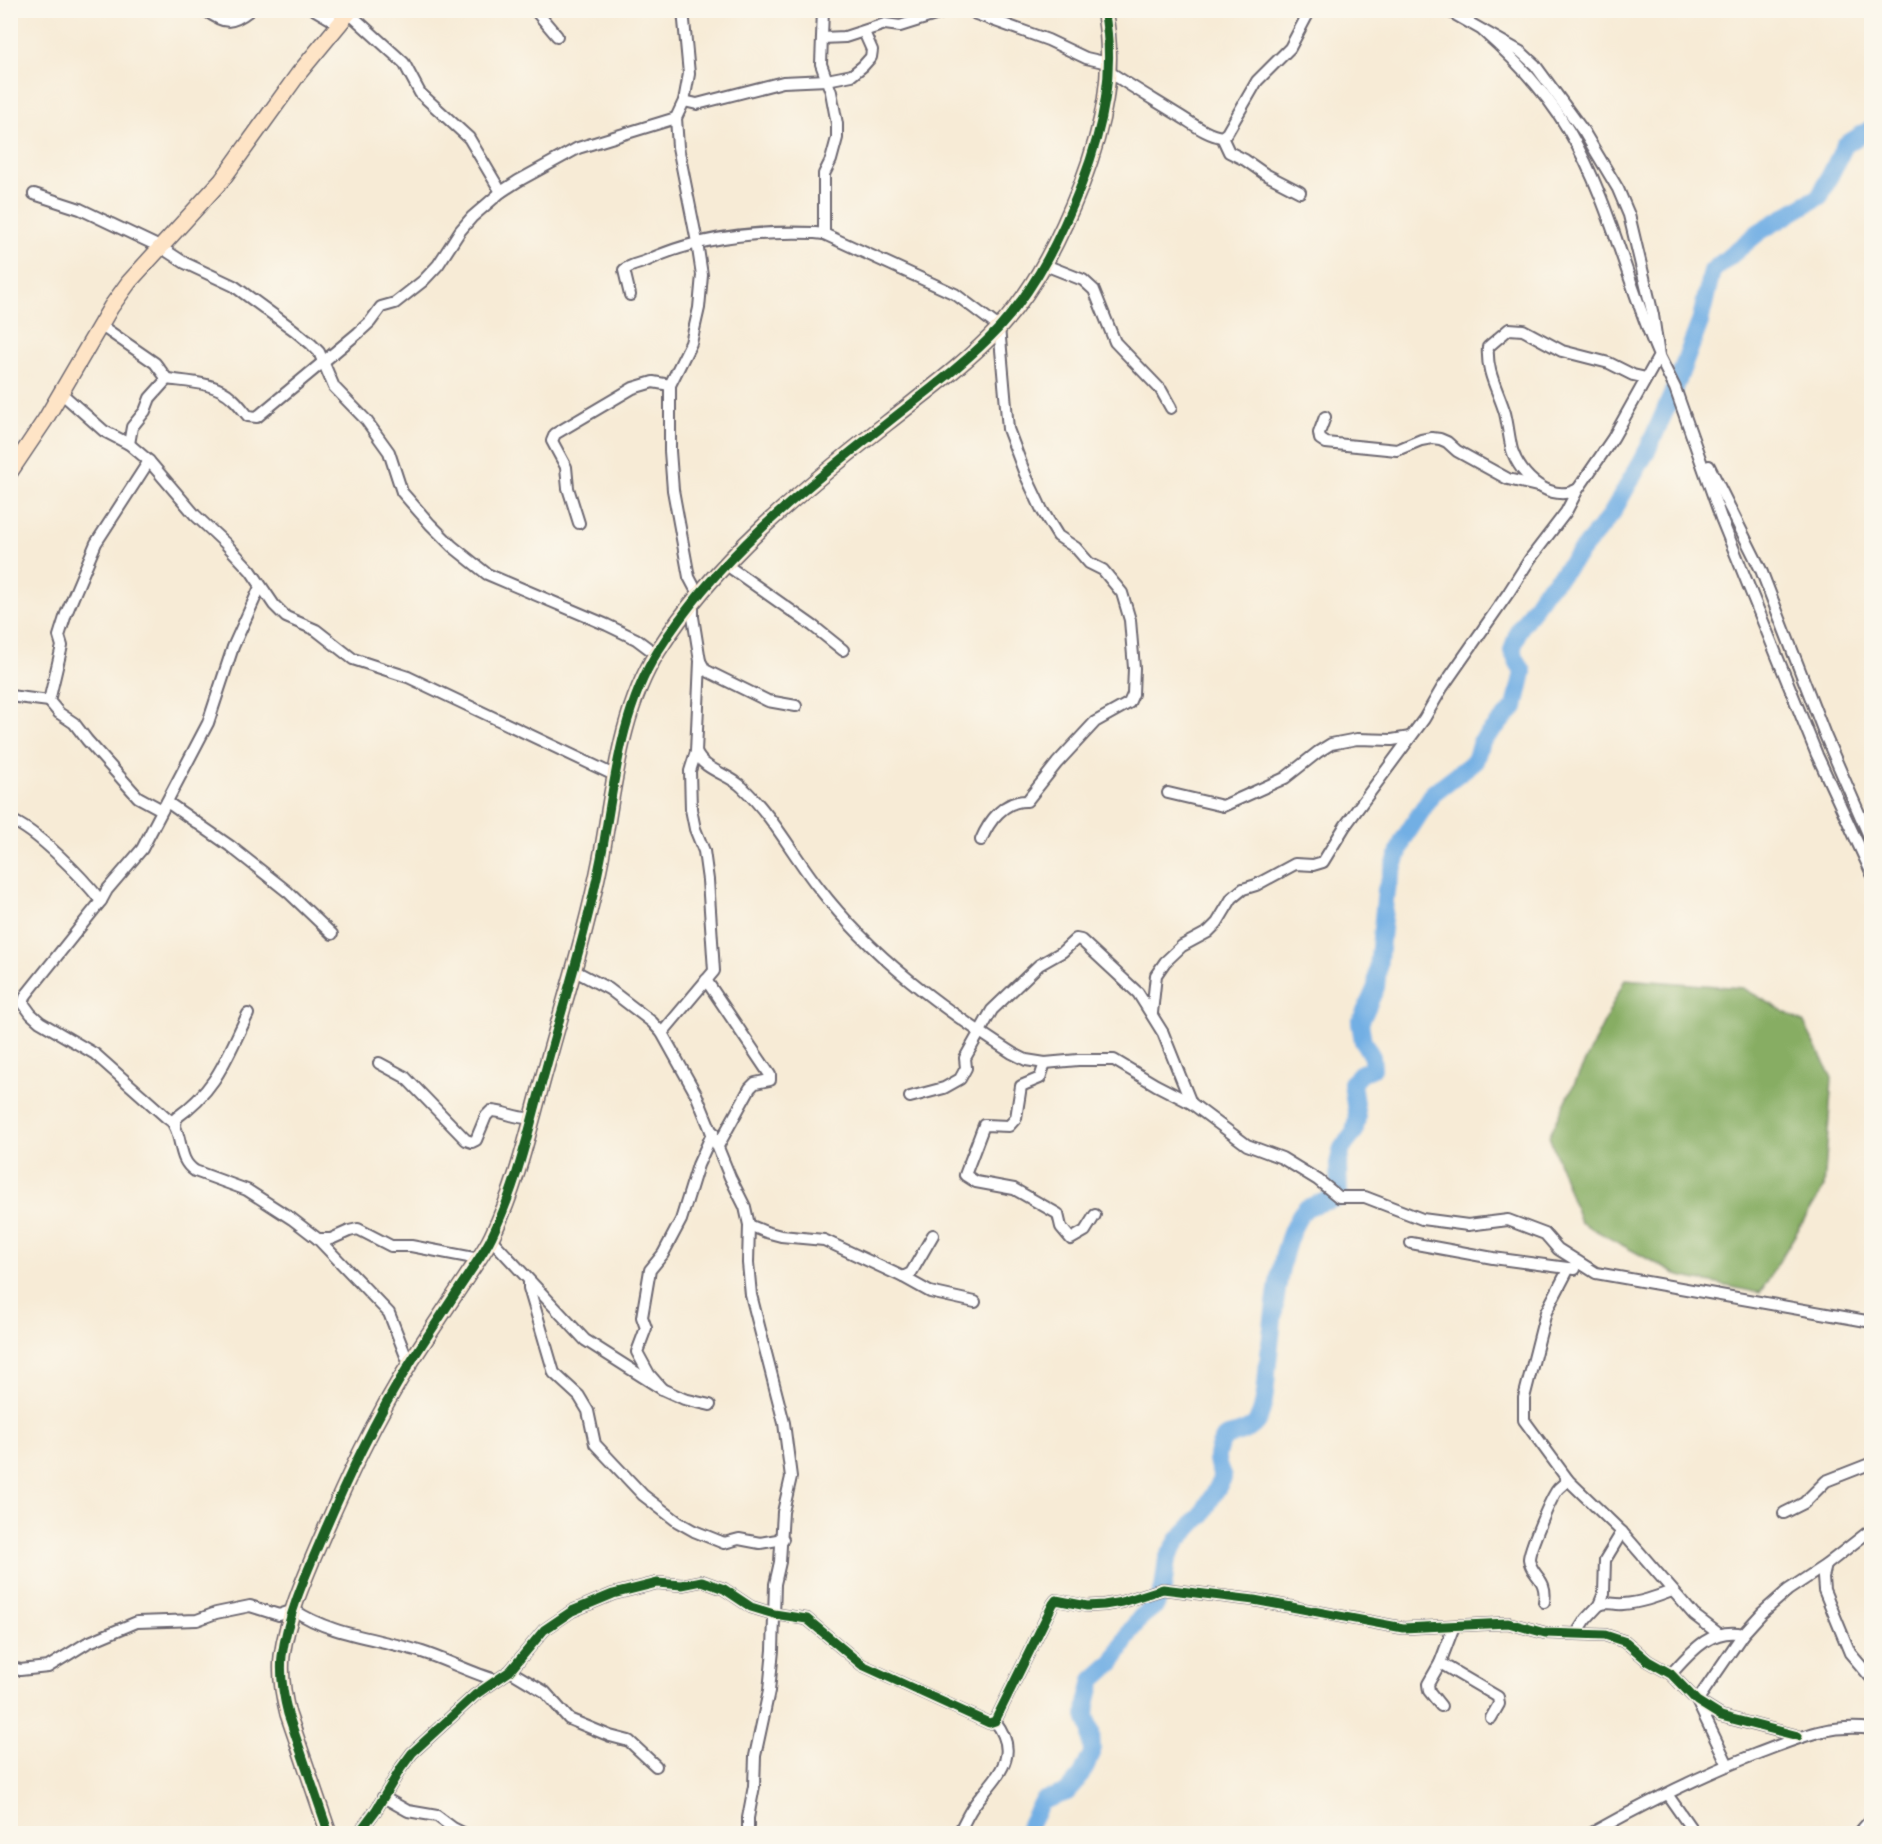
<svg xmlns="http://www.w3.org/2000/svg" width="1882" height="1844" font-family="'Libre Caslon Text',serif">
  <style>
    .forest { fill: #87ad63; stroke: #54684f; stroke-width: 1.5 }
    .lines { fill: none; stroke-linecap: round; stroke-linejoin: round }
    .river { stroke: #72afe4; stroke-width: 18 }
    .street-casing { stroke: #6d6871; stroke-width: 14 }
    .secondary-casing { stroke: #6d6871; stroke-width: 18 }
    .street { stroke: #fff; stroke-width: 10 }
    .secondary { stroke: #fee4c6; stroke-width: 15 }
    .cycleway-casing { stroke: #fbf7ec; stroke-width: 13 }
    .cycleway { stroke: #1b5e20; stroke-width: 9 }
  </style>
  <rect width="100%" height="100%" fill="#fbf7ec"/>
  <filter id="ink" filterUnits="userSpaceOnUse"><feTurbulence type="fractalNoise" baseFrequency=".0167" numOctaves="2"/><feDisplacementMap in="SourceGraphic" scale="12" xChannelSelector="R" yChannelSelector="G"/><feConvolveMatrix kernelMatrix="1 2 1 2 8 2 1 2 1" color-interpolation-filters="sRGB"/></filter>
  <filter id="wash" filterUnits="userSpaceOnUse"><feTurbulence type="fractalNoise" baseFrequency=".008" numOctaves="4" result="noise"/><feDisplacementMap in="SourceGraphic" scale="24" xChannelSelector="R" yChannelSelector="G"/><feGaussianBlur stdDeviation="1.35" result="paint"/><feColorMatrix in="noise" values="0 0 0 0 0 0 0 0 0 0 0 0 0 0 0 0 0 1.4 0 .05"/><feComposite in="paint" operator="in"/></filter>
  <g filter="url(#wash)">
    <rect width="100%" height="100%" fill="#f7ebd6"/>
    <path class="forest" d="M1625,979L1743,988L1804,1023L1832,1078L1824,1187L1760,1293L1679,1276L1580,1222L1549,1136Z"/>
    <g class="lines">
      <path class="river" d="M1025,1834L1042,1801L1067,1792L1082,1775L1092,1753L1091,1731L1086,1716L1087,1704L1093,1680L1113,1662L1131,1630L1141,1617L1156,1605L1163,1589L1167,1559L1178,1540L1201,1516L1223,1478C1215,1460 1214,1454 1225,1437C1234,1434 1247,1432 1254,1425C1266,1413 1266,1379 1268,1363C1273,1324 1278,1238 1305,1209C1310,1205 1331,1200 1339,1197L1338,1164L1342,1148L1354,1133L1357,1118L1352,1083L1360,1074L1373,1068L1372,1057L1363,1041L1360,1023L1376,987L1386,890L1403,840L1433,793L1475,761L1481,742L1515,707L1523,672L1512,651L1518,631L1544,592L1561,575L1611,515L1648,449L1675,388L1700,322L1712,271L1759,232L1820,196L1845,145L1872,128"/>
    </g>
  </g>
  <g filter="url(#ink)">
    <g class="lines">
      <defs>
        <g id="street">
          <path d="M205,10C224,24 231,25 250,10"/>
          <path d="M315,10L339,24"/>
          <path d="M535,10L557,36"/>
          <path d="M683,10L689,74L684,101L676,118L678,147L697,242L702,275L699,308L691,343L670,385V451L673,490L689,577L698,594"/>
          <path d="M823,10L821,64L831,92L837,124V138L831,160L824,174V234"/>
          <path d="M972,10L976,14L1048,40L1086,58L1108,63"/>
          <path d="M1447,10L1521,52L1535,65L1584,132L1618,189L1629,215L1653,315L1659,356L1675,388L1721,518L1817,755L1872,874"/>
          <path d="M349,13L404,63L420,93L469,138L501,192"/>
          <path d="M822,38L845,37L885,24L900,26L951,10"/>
          <path d="M1108,71C1132,87 1156,101 1180,116C1193,124 1207,135 1222,137L1227,133L1257,81L1290,48L1310,10"/>
          <path d="M684,101L697,104L783,82L827,80L852,75L863,66L871,57L872,50L864,32"/>
          <path d="M1222,137L1229,152L1245,160L1265,174L1300,192"/>
          <path d="M34,194L80,209L162,248L185,263L234,286L294,330L311,344L319,352L334,387L366,420L389,452L402,492L430,524L452,546L487,574L607,625L636,639L656,654"/>
          <path d="M1045,265L1083,280L1094,290L1115,342L1161,390L1171,408"/>
          <path d="M630,295L624,270C630,265 638,264 646,261C698,236 757,231 815,233L824,234L955,294L999,327L1008,429L1025,474L1042,510L1058,536L1076,548L1089,563L1103,570L1122,593L1130,620L1134,668L1133,694L1129,703L1095,722L1057,763L1027,801C1004,800 989,821 981,840"/>
          <path d="M100,325L155,363L167,379"/>
          <path d="M60,392L104,431L129,444L149,461L195,515L225,543L251,571L274,605L286,617L316,630L353,659L408,677L614,775"/>
          <path d="M1325,417L1319,433L1320,439L1326,443L1397,450L1421,440L1432,438L1440,439L1447,442L1457,451L1508,479L1537,486"/>
          <path d="M129,444L132,427L145,411L150,398L167,379C188,382 215,382 232,398C238,403 243,410 248,416L257,417L358,333L370,322L381,307L395,303L423,281L438,265L460,231L472,217L501,192L518,181L578,148L676,118"/>
          <path d="M149,461L96,543L66,614L59,636L62,646L49,701L59,713L74,723L87,740L138,797L162,810"/>
          <path d="M1709,466L1761,570L1825,735L1872,843"/>
          <path d="M1578,489C1551,504 1520,476 1512,450C1509,438 1508,425 1505,413C1498,390 1486,372 1488,347L1509,329L1523,330L1562,351L1609,363L1633,375L1646,378"/>
          <path d="M579,523L568,488L566,467L552,441L555,434L633,388L653,382L670,385"/>
          <path d="M725,564L813,626L843,650"/>
          <path d="M260,587L233,647L208,723L142,849L107,890L101,901L26,995L23,1003L31,1014L40,1022L95,1054L167,1118C170,1120 173,1122 174,1125C183,1141 178,1160 195,1171L247,1190L292,1219L318,1239H331L349,1231L358,1229L391,1246H411L479,1259"/>
          <path d="M700,661L705,670L768,701L796,706"/>
          <path d="M10,696L49,701"/>
          <path d="M696,752C703,770 729,774 742,787C773,816 793,855 819,888C872,957 940,1007 1012,1053L1026,1060L1045,1063L1078,1060H1114L1156,1085L1191,1103L1247,1145L1282,1158L1318,1180L1339,1197H1365L1422,1219L1468,1225L1508,1220L1545,1234L1558,1249L1596,1273L1872,1322"/>
          <path d="M1168,793L1223,806L1285,778L1318,752L1331,744L1357,739L1392,740L1410,737"/>
          <path d="M167,802L230,846L288,892L332,934"/>
          <path d="M10,820C36,829 83,878 101,901"/>
          <path d="M575,971L609,989L652,1022L662,1033L696,1094L730,1177L745,1207L749,1225L748,1263L751,1295L784,1423L791,1477L783,1512L780,1562L775,1584L773,1650L769,1691L755,1756L754,1786L748,1818V1834"/>
          <path d="M706,980L770,1075V1080L755,1083L750,1088L718,1146"/>
          <path d="M1152,1013L1156,975L1165,962L1182,946L1208,932L1217,923L1232,898L1243,889L1256,885L1295,864L1313,865L1323,862L1345,826L1424,719L1442,688L1509,592L1530,559L1566,512L1578,489L1613,438L1659,356C1627,283 1610,201 1569,131C1547,93 1516,60 1483,31"/>
          <path d="M662,1033L714,971L708,880L704,851L695,829L691,809L690,771L696,752L700,661L693,617V601"/>
          <path d="M379,1063L405,1077L466,1140L472,1142L476,1140L486,1116L491,1111C505,1111 515,1119 532,1118"/>
          <path d="M1045,1063L1040,1078L1021,1086L1016,1118L1009,1126L984,1125L965,1175L976,1182L1014,1189L1058,1214L1061,1227L1071,1239L1085,1231L1095,1215"/>
          <path d="M910,1097L944,1088L960,1079L966,1068L965,1058L992,1010L1039,965L1062,952L1076,939L1081,940L1138,993L1163,1033L1191,1103"/>
          <path d="M175,1126L176,1118C218,1088 226,1058 248,1014"/>
          <path d="M749,1225L766,1232L781,1236L824,1240L903,1277L930,1292L975,1302"/>
          <path d="M318,1239L389,1313L409,1364"/>
          <path d="M491,1239L585,1340L662,1389L684,1399L710,1405"/>
          <path d="M1411,1243L1493,1258L1575,1269"/>
          <path d="M1569,1268L1546,1312L1524,1398V1420L1568,1480L1622,1532L1694,1615L1719,1634"/>
          <path d="M903,1277L911,1273L933,1235"/>
          <path d="M529,1281V1288L554,1373L579,1396L588,1411L595,1444L643,1495L678,1522L694,1531L724,1543L739,1539L760,1543L783,1539"/>
          <path d="M662,1389L649,1374L637,1352L646,1328L642,1317L650,1270L663,1254L681,1220L698,1165L713,1132"/>
          <path d="M1784,1513L1804,1503L1826,1481L1872,1463"/>
          <path d="M1826,1565L1823,1577L1824,1590L1850,1653L1872,1679"/>
          <path d="M1544,1602C1548,1577 1531,1577 1529,1559C1529,1550 1551,1497 1558,1489C1561,1486 1565,1483 1568,1480"/>
          <path d="M1599,1605C1610,1601 1613,1605 1623,1604C1640,1603 1656,1597 1672,1591"/>
          <path d="M1577,1633L1586,1619L1599,1605L1604,1593L1605,1560L1622,1532"/>
          <path d="M1440,1663L1498,1697L1499,1704L1491,1718"/>
          <path d="M10,1667L20,1670L48,1667L87,1643L137,1622L197,1620L216,1613L250,1606L279,1615L294,1610C332,1636 379,1638 422,1652C447,1660 471,1673 496,1680"/>
          <path d="M510,1671L545,1692L569,1719L610,1736L629,1741L656,1766"/>
          <path d="M1671,1674C1691,1652 1711,1627 1743,1634"/>
          <path d="M1441,1706L1429,1691L1428,1684L1440,1663L1454,1626"/>
          <path d="M1728,1765L1697,1701L1743,1634L1762,1613L1788,1590L1826,1565L1872,1529"/>
          <path d="M1667,1794L1695,1834"/>
          <path d="M383,1797L408,1811L437,1816L453,1828L465,1834"/>
          <path d="M358,1834L376,1810L401,1768L412,1753L475,1695L510,1671L544,1630L572,1611L613,1594L657,1583L682,1585L702,1581L724,1589L751,1607L774,1614L807,1619L862,1665L989,1723L995,1721L1053,1604L1056,1600L1087,1606L1104,1605L1122,1602L1163,1589L1254,1600L1403,1628L1508,1623L1545,1633L1605,1635L1626,1642L1648,1661L1671,1674L1697,1701L1721,1716L1798,1736"/>
          <path d="M958,1834C964,1824 968,1813 975,1804C995,1777 1023,1757 995,1721"/>
          <path d="M1590,1834C1644,1804 1699,1776 1756,1754C1797,1739 1826,1723 1872,1729"/>
          <path d="M1858,1834L1872,1818"/>
        </g>
        <g id="secondary">
          <path d="M10,472L45,420L111,307L129,282L222,180L299,73L351,10"/>
          <path d="M329,1834L288,1714C283,1695 280,1676 282,1656C287,1618 304,1579 319,1544C346,1481 375,1418 412,1360C430,1332 448,1305 466,1278C475,1264 485,1251 492,1236C518,1183 530,1124 546,1068C565,998 587,930 601,858C614,789 619,713 658,651C715,560 803,489 887,423C926,392 965,364 999,328C1037,286 1061,236 1082,183C1103,128 1116,70 1104,10"/>
        </g>
      </defs>
      <use href="#street" class="street-casing"/>
      <use href="#secondary" class="secondary-casing"/>
      <use href="#street" class="street"/>
      <use href="#secondary" class="secondary"/>
      <defs>
        <g id="cycleway">
          <path d="M329,1834L288,1714C283,1695 280,1676 282,1656C287,1618 304,1579 319,1544C346,1481 375,1418 412,1360C430,1332 448,1305 466,1278C475,1264 485,1251 492,1236C518,1183 530,1124 546,1068C565,998 587,930 601,858C614,789 619,713 658,651C715,560 803,489 887,423C926,392 965,364 999,328C1037,286 1061,236 1082,183C1103,128 1116,70 1104,10"/>
          <path d="M358,1834L376,1810L401,1768L412,1753L475,1695L510,1671L544,1630L572,1611L613,1594L657,1583L682,1585L702,1581L724,1589L751,1607L774,1614L807,1619L862,1665L989,1723L995,1721L1053,1604L1056,1600L1087,1606L1104,1605L1122,1602L1163,1589L1254,1600L1403,1628L1508,1623L1545,1633L1605,1635L1626,1642L1648,1661L1671,1674L1697,1701L1721,1716L1798,1736"/>
        </g>
      </defs>
      <use href="#cycleway" class="cycleway-casing"/>
      <use href="#cycleway" class="cycleway"/>
    </g>
  </g>
  <rect width="1882" height="1844" fill="none" stroke="#fbf7ec" stroke-width="36"/>
</svg>
